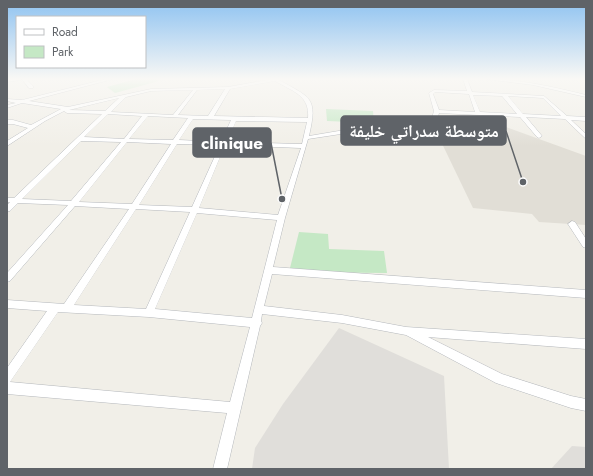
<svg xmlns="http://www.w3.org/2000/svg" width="593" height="476" font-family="Jost,'Noto Naskh Arabic',sans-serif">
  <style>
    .industrial { fill: #e0deda }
    .education { fill: #e1ded6 }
    .green { fill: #c5e8c5 }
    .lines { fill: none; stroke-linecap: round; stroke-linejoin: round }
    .street-casing { stroke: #b5b8bc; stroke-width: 1 }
    .street { fill: #fff; fill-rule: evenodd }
    .leader { fill: none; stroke: #5f6368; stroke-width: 1.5 }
    .callout-dot { fill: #5f6368; stroke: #fff; stroke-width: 1.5 }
    .callout { fill: #5f6368; stroke: #5f6368; stroke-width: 1.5 }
    .callout-label { font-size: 17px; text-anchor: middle; font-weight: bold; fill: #fff }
  </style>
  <rect width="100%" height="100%" fill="#f1efe8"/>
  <g class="industrial">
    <path d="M339,328L444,376L449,469H252L255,448L283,404Z"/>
    <path d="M572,446L586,447V469H551Z"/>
  </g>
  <path class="education" d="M442,124L506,127L586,156V225L539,222L532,214L473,208L435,129Z"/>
  <g class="green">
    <path d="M136,79H156L159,81L115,93L107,87Z"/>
    <path d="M326,109L373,111L374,123L327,121Z"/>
    <path d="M299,232L328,234L329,249L384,251L387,273L289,272Z"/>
  </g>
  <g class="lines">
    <defs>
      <g id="street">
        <path d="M20,79V80L7,82V80Z"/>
        <path d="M22,79H26L33,86V88H29Z"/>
        <path d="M106,79H113L29,101L68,107L151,89L228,87L272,79H281L279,80C311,98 318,97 309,136L380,124L430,125L434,111L429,93L434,90L467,91L463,79H467L472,92L544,96L567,116L586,117V121L571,120L586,134V139L565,119L526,117L542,136L539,138L537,137L520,117L439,113L435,127L432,129L380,128L308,139L285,218L273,267L586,290V298L272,274L264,306L342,315L406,327L586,339V349L428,337L502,374L571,396L586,399V411L571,408L496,383L406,335L342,323L262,314L261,321L262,323L260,326L227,469H213L227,413L7,394V368L47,311L7,308V300L64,304L129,209L75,206L10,281L7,282V273L68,205L18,203L10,211H7V205L10,202H7V198H14L102,114L67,113L64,111L45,121L7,146V141L28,128L13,124H7V120H13L31,125L61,109L22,103L7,108V105L16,103L7,101V99L22,100ZM275,81C292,91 310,95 308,118L214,116L230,89ZM225,89L208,116L178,115L197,90ZM193,90L173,115L111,112L126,97L151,91ZM435,92L469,94L475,112L439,110L433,94ZM473,95L502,96L517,114L480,112ZM508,96L543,98L561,116L523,114ZM119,98L105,111L69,110ZM108,114L142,116L124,139L84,137ZM148,116L188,118L173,140L129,139ZM193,119L231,120L221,142L179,140ZM236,121L307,122L302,144L227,142ZM81,141L121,142L71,201L22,199ZM127,142L171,144L132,204L79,202ZM177,144L220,145L192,207L139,205ZM225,145L301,148L278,215L199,208ZM136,209L190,212L146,309L74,305ZM197,213L277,220L252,318L155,309ZM58,312L149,317L250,327L230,402L10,382Z"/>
        <path d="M486,79C520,79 553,87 586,95V97L533,85Z"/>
        <path d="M572,221L575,222L586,239V248L583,247L568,224Z"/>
      </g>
    </defs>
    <use href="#street" class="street-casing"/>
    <use href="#street" class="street"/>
  </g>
  <linearGradient id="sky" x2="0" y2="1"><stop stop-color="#8fc3f1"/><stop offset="0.54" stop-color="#f9f8f5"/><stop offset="1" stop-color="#f9f8f5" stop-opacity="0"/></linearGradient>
  <rect width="593" height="146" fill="url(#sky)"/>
  <path class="leader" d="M523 182L506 131M282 199L271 143"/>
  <g class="callout-dot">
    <circle cx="523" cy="182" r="4"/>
    <circle cx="282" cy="199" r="4"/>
  </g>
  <g class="callout">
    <rect x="341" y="116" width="165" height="29" rx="4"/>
    <rect x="193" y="128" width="78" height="29" rx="4"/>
  </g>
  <g class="callout-label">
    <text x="424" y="137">متوسطة سدراتي خليفة</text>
    <text x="232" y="149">clinique</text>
  </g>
  <rect width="593" height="476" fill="none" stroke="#5f6368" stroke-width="16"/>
  <rect x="16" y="16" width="130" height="52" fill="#ffffff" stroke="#bfc1c3"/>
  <rect x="24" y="29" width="20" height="6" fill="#ffffff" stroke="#bfc1c3"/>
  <text x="52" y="36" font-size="12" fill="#5f6368">Road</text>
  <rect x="24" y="46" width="20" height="12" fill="#c5e8c5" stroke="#bfc1c3"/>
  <text x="52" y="56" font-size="12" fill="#5f6368">Park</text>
</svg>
